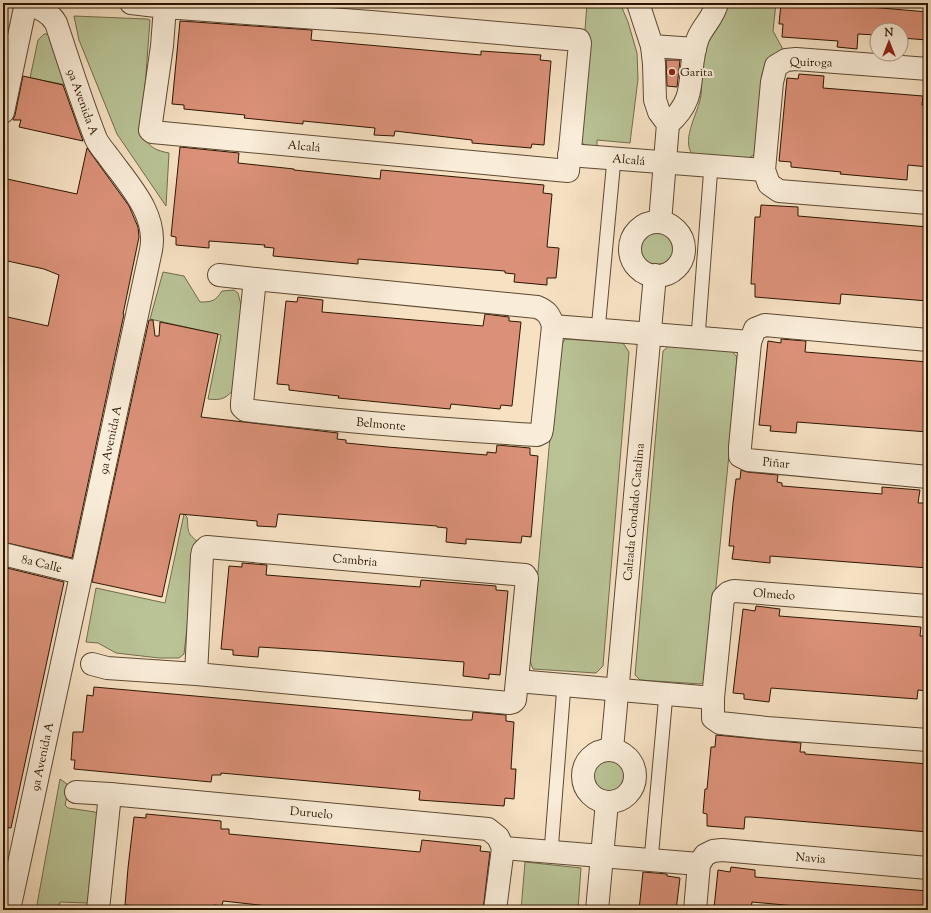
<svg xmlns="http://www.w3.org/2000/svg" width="931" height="913" font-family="'Sorts Mill Goudy',serif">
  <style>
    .green { fill: #b9c396; stroke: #726c4c }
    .building { fill: #db9179; stroke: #2c1601 }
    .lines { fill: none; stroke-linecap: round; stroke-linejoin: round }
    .service-casing { stroke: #5e4932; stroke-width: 15 }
    .minor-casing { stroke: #5e4932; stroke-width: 24 }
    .service { stroke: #f9ecd8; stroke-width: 13 }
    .minor { stroke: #f9ecd8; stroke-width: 22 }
    .poi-dot { fill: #8f2418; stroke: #f9ecd8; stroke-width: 1.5 }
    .labels { text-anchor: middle; stroke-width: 4; stroke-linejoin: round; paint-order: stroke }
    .street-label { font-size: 12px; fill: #2c1601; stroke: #f9ecd8 }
    .poi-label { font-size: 12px; fill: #2c1601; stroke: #f9ecd8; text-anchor: start }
  </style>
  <rect width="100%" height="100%" fill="#f6e1c3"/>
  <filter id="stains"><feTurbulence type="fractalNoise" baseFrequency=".005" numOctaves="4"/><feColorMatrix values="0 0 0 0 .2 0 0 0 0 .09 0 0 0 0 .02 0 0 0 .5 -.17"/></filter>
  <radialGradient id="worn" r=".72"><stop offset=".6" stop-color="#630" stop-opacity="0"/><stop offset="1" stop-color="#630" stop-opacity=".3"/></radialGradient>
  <g class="green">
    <path d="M587,3H620L628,22L637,53L638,79L630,143L597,140V146C588,146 582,146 577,137Z"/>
    <path d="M731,3H776L773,31L785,53L770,61L762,74L757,143L754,155L745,160L692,154C681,138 699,112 701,95C702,88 701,80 701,73C703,52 715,18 731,3Z"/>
    <path d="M74,16L147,19L150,20L142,127C145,144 152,150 169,153L166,206L117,134L79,40Z"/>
    <path d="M44,34H48L67,85L30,78L38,40Z"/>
    <circle cx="657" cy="249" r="20"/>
    <path d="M163,272L184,276L200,302C213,302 215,301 222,291L234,290L238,293L241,305L235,387C228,398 221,401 208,399L221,335L150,319Z"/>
    <path d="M565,339L623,343L629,352L603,666L596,673L533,669L530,661L554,392L561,346Z"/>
    <path d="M670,345L732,351L737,357L729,454L707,678L701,684L640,680L635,675L663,351Z"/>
    <path d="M184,514L187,517C189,529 185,532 197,541L184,654L179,658H159L116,653L98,643L86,642L96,588L165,603Z"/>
    <circle cx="609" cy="776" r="20"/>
    <path d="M60,779L67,784L68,792L65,805L68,808L95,812L99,816L91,897L87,903L60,902L58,910H36Z"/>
    <path d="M525,862L581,868L578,910H521Z"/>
  </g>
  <g class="building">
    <path d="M781,3H823L928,12V40L901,38V30H877V35L858,34L857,49L837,47L838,41L782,37L783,24H779Z"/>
    <path d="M180,21L312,30L311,40L481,55V51L541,55L540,60L551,61L544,145L532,144L531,148L472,143V140L395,131L394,136L374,135L375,128L303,121V124L244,118L245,115L184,109V105L172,104Z"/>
    <path d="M666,60H680L677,87L667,86Z"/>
    <path d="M799,74L824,76L823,88L923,96L922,105H928L925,139H928V167L908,165L907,180L840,174L841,172L791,167V162L779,161L787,78L798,79Z"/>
    <path d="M23,76L63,85L83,141L19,127L21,120H13L15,115Z"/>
    <path d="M180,147L239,153L238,163L294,169V170L380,179L381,170L544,185L543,193L552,194L547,247L559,248L556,278H547V285L514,282L515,274L505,273V271L358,259V264L273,256L274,248L264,247L265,245L209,241V248L176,245V237L171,236Z"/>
    <path d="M87,148L129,206L138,227L139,237L123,314H124L72,558L3,542V316L48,326L59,275L44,269L3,260V201L7,179L77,194Z"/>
    <path d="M761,205L798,207V216L928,227V301L841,294L840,304L755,297V284H751L755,217H760Z"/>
    <path d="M298,297L323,300L322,312L483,326L485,314L509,317V321L521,322L512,406L501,405L500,409L451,404L450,409L338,398L339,396L289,390V385L277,384L286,301L297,302Z"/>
    <path d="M149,320H153L155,336H159L160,322L218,334L201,417L338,433L337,439L346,440V443L387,447L487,455V452L496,453L497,445L530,448V455L538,456L531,537L522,536L521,543L466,539V544L446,542L447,528L437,527V526L278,514L276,527L257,526V521L180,514L162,597L92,582Z"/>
    <path d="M781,339L806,341L805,352L928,362V432L797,422L796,433L770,431L771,426L759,425L768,341L781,343Z"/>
    <path d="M741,470L747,472L778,475L777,482L782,483V486L882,494V487L920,490L918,503H928V568L770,556V563L732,559L734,546H729L733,503L736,479H740Z"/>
    <path d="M242,563L267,565L266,575L420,587L421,580L496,586V590L508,591L500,675L489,674V679L463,676L464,662L323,651L259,647L258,657L233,655V650L221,649L229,566L242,567Z"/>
    <path d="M3,567L64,582L11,828L3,827Z"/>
    <path d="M756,606L780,609L779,616L921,627L920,636H928V691L918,690L917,699L771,688L769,702L744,699V694L733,693L743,609L755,611Z"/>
    <path d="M94,687L463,720H472L473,712L506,715V721L514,722L511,769H516L514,799L505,798L504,806L419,800L420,791L276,778L221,773V775H212L211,782L74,769L75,760H71L73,732H83L87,695L93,696Z"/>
    <path d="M716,735L801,743L800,752H805V754L928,764V832L750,817H745L744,829L707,826V814L703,813L705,789H707L711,747H715Z"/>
    <path d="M146,814L221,821V829H229V834L420,852L422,840L481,846L480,851L490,852L483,910H304L223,901L222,906L214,905L213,910H186L162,908L161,910H136V906L125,905L128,868L134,817L146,818Z"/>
    <path d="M731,867L755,870V877L928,891V910H839L752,902L751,910H733L714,908L718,870L730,872Z"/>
    <path d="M643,872L667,874V876L680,878L676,910H639Z"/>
  </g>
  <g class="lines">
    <defs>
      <g id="service">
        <path d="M598,330L614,159"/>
        <path d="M698,337L711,166"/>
        <path d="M551,852L564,685"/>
        <path d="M651,860L666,694"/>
      </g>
      <g id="minor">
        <path d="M131,3L165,7L371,22L579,40L580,43L568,171L152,132L150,130L162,46L165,7"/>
        <path d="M638,3L652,46L654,64L655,100L659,112L668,124L660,222"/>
        <path d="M652,46L695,49"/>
        <path d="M928,69L796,59L786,60L776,66L772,82L764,170L769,184L779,191L928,203"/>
        <path d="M3,112L26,3"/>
        <path d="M668,124C701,96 685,72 698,38C703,26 714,17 717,3"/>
        <path id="s1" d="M569,155L764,170"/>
        <circle cx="657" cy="249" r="27"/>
        <path d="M219,275L255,279"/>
        <path d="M255,279L537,307C547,311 550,315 553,326L542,429L541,433L537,435C439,429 342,422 245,410L242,407V403Z"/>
        <path d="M553,326L750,342"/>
        <path id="s2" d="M928,340L765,325L755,329L750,342L740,447V456L748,460L928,477"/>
        <path id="s3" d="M3,554L81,573"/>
        <path d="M928,606L734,591L728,593L723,598L713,698V718L720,723L767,728L928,740"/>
        <path d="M92,664L107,668L196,674L509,703L513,702L515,700L527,578L525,575L207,547L203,551L202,556L196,674"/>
        <path d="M517,681L713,698"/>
        <path id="s4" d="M612,749L655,275"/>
        <circle cx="609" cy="776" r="26"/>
        <path d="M76,792L110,794"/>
        <path d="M503,848L699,864"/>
        <path id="s5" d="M9,910L151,250C158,214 128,184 108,156C104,151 99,145 96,139C81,101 69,62 56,23C49,11 39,8 26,4"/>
        <path id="s6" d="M98,910L110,794L488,829L498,837L503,848L495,910"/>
        <path d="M597,910L607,802"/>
        <path id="s7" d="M695,910L699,864L705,855L713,851L722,850L928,868"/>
      </g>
    </defs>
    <use href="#service" class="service-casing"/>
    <use href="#minor" class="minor-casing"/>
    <use href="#service" class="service"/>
    <use href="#minor" class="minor"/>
  </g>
  <circle class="poi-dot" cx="672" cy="72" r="4"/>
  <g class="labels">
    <g class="street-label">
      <text transform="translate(811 62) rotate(1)" y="4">Quiroga</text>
      <text transform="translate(83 102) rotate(70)" y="4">9a Avenida A</text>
      <text transform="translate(304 146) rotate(5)" y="4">Alcalá</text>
      <text dy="4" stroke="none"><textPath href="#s1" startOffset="60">Alcalá</textPath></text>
      <text transform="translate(381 424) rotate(5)" y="4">Belmonte</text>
      <text dy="4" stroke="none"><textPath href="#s5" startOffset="481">9a Avenida A</textPath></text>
      <text dy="4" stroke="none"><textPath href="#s2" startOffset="340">Piñar</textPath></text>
      <text dy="4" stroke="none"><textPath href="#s4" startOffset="238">Calzada Condado Catalina</textPath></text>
      <text transform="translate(355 560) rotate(5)" y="4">Cambria</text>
      <text dy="4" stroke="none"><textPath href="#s3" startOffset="40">8a Calle</textPath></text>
      <text transform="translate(774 594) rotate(4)" y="4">Olmedo</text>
      <text dy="4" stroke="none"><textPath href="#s5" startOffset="157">9a Avenida A</textPath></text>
      <text dy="4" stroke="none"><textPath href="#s6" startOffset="319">Duruelo</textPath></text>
      <text dy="4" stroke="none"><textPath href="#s7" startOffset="164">Navia</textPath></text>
    </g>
    <g class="poi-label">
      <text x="680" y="76">Garita</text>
    </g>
  </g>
  <rect width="931" height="913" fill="none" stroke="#f6e1c3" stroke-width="16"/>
  <rect x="4" y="4" width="923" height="905" fill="none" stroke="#2c1601" stroke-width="2"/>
  <rect x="8" y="8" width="915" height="897" fill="none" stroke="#2c1601"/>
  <g transform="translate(889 42)"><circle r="19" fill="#f9ecd8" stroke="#a79682"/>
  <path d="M0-3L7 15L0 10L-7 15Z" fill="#8f2418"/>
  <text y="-6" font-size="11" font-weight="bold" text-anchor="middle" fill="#2c1601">N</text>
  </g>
  <rect width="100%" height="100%" filter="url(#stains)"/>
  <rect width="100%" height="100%" fill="url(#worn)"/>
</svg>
